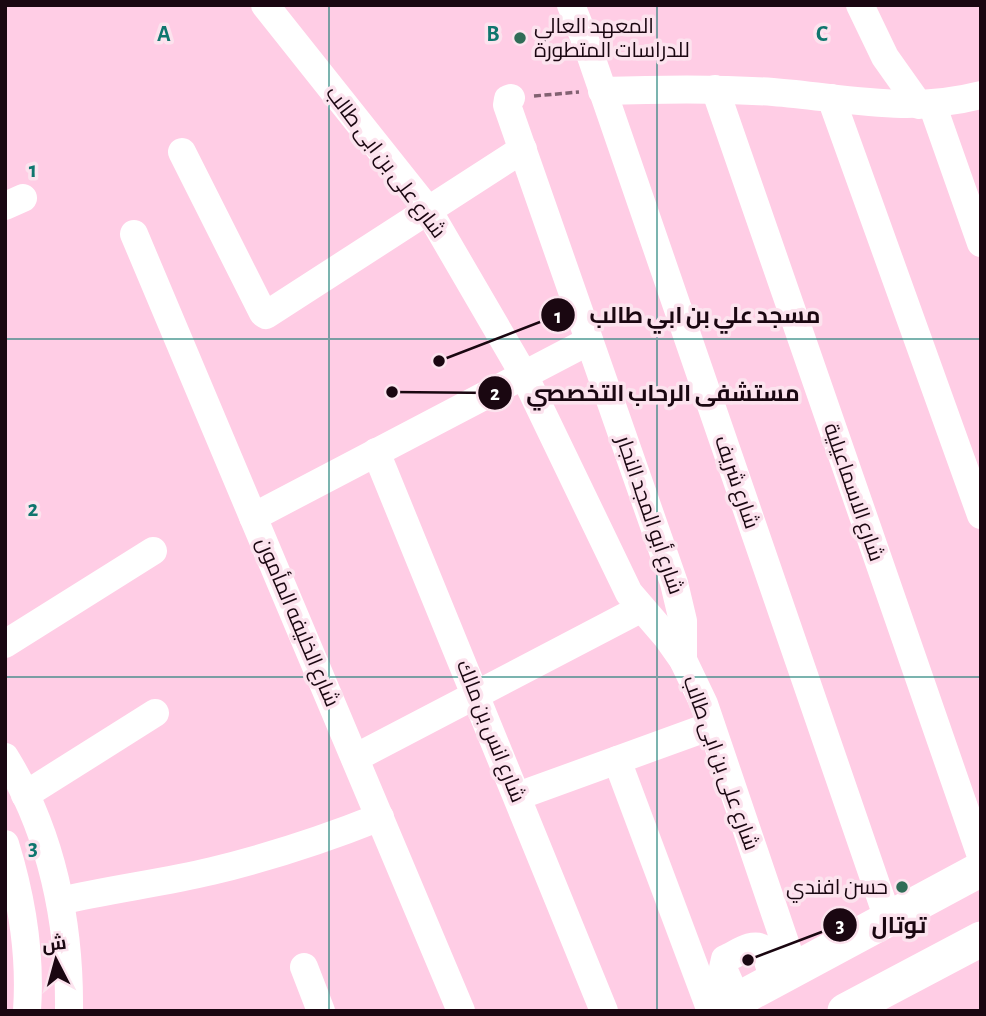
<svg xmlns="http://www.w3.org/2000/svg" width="986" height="1016" font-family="'Alegreya Sans',Cairo,sans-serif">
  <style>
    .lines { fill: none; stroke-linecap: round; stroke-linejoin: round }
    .path { stroke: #826171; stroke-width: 3.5; stroke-dasharray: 7 3.5; stroke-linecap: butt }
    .minor { stroke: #fff; stroke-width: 28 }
    .major { stroke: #fff; stroke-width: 35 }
    .grid { fill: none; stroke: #0f766e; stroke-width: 2; stroke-opacity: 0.55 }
    .poi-dot { fill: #306c57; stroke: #fce3ee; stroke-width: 2.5 }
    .labels { text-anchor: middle; stroke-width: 7; stroke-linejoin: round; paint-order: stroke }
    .poi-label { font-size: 21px; fill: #1a0711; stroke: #fce3ee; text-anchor: start }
    .street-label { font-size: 21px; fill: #1a0711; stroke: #fce3ee }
    .grid-label { font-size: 23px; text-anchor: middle; font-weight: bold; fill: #0f766e; stroke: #fce3ee; stroke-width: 7; stroke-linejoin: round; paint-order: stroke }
    .leader { fill: none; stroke: #1a0711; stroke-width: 2.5 }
    .callout-dot { fill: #1a0711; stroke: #fce3ee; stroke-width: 2.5 }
    .mark-label { font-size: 21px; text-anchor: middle; font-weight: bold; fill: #fff }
    .callout-label { font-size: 23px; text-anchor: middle; font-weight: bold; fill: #1a0711; stroke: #fce3ee; stroke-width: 7; stroke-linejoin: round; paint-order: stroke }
  </style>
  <rect width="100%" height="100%" fill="#ffcde5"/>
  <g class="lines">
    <path class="path" d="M534,96L579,92"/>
    <g class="minor">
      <path d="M265,5L428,210L524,375L629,593L666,636L683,660L704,704L794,969"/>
      <path d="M571,5L587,45L888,919"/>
      <path d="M860,5L885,57L919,105"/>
      <path d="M715,89L981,856"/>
      <path d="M602,91C659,89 716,88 773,92C847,98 907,114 981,95"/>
      <path d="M511,98L508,99L507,105L674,583L683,621V660"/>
      <path d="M831,98L981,515"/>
      <path d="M932,104L981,243"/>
      <path d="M182,152L263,313L266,315L523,149"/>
      <path d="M5,206L23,198"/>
      <path d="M134,234L461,1011"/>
      <path d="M376,452L604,1011"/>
      <path d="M253,517L589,341"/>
      <path d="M5,644L153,551"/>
      <path d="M5,757C52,833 70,923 69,1011"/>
      <path d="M355,758L640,609"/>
      <path d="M617,760L711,1011"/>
      <path d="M25,795L155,713"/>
      <path d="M518,796L711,726"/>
      <path d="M5,844C22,899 31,954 27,1011"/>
      <path d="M60,901C111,889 162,883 212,871C270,857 325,839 380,817"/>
      <path d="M304,967L321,1011"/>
      <path d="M737,1000L723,968L725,959C737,954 752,941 764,949L774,980"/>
    </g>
    <g class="major">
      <path d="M717,1011L981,869"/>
      <path d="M845,1011L981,939"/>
    </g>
  </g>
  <path class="grid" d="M329,5V1011M657,5V1011M5,339H981M5,677H981"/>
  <g class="poi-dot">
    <circle cx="520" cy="38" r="7"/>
    <circle cx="902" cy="887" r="7"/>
  </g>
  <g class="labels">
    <g class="poi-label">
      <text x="534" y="33">المعهد العالي<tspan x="534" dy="24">للدراسات المتطورة</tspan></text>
      <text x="888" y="894" text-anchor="end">حسن افندي</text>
    </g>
    <g class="street-label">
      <text transform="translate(386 162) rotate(53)" y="7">شارع على بن ابى طالب</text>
      <text transform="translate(737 482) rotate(71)" y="7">شارع شريف</text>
      <text transform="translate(854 492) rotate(71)" y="7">شارع الاسماعيلية</text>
      <text transform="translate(650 515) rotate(71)" y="7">شارع أبو المجد النجار</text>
      <text transform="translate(298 622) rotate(67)" y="7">شارع الخليفه المأمون</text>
      <text transform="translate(491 731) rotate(68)" y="7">شارع انس بن مالك</text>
      <text transform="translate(721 763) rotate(70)" y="7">شارع على بن ابى طالب</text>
    </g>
  </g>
  <g class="grid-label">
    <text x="164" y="41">A</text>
    <text x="493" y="41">B</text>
    <text x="822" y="41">C</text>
    <text x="33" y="177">1</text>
    <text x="33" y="516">2</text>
    <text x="33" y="855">3</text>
  </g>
  <path class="leader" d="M439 361L558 315M392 392L495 393M748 960L840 925"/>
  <g class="callout-dot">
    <circle cx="439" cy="361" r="7"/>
    <circle cx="392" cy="392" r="7"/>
    <circle cx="748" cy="960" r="7"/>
    <circle cx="558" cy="315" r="18"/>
    <circle cx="495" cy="393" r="18"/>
    <circle cx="840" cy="925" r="18"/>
  </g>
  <g class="mark-label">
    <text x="558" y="323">1</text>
    <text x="495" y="400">2</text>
    <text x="840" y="932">3</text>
  </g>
  <g class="callout-label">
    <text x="705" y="323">مسجد علي بن ابي طالب</text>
    <text x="663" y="401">مستشفى الرحاب التخصصي</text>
    <text x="899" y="933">توتال</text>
  </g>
  <rect width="986" height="1016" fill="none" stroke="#1a0711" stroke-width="14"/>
  <g transform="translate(56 960) rotate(354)" stroke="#fce3ee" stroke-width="5" paint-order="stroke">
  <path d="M0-5L12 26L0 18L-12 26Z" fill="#1a0711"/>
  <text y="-10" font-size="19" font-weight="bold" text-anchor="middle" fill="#1a0711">ش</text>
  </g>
</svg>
